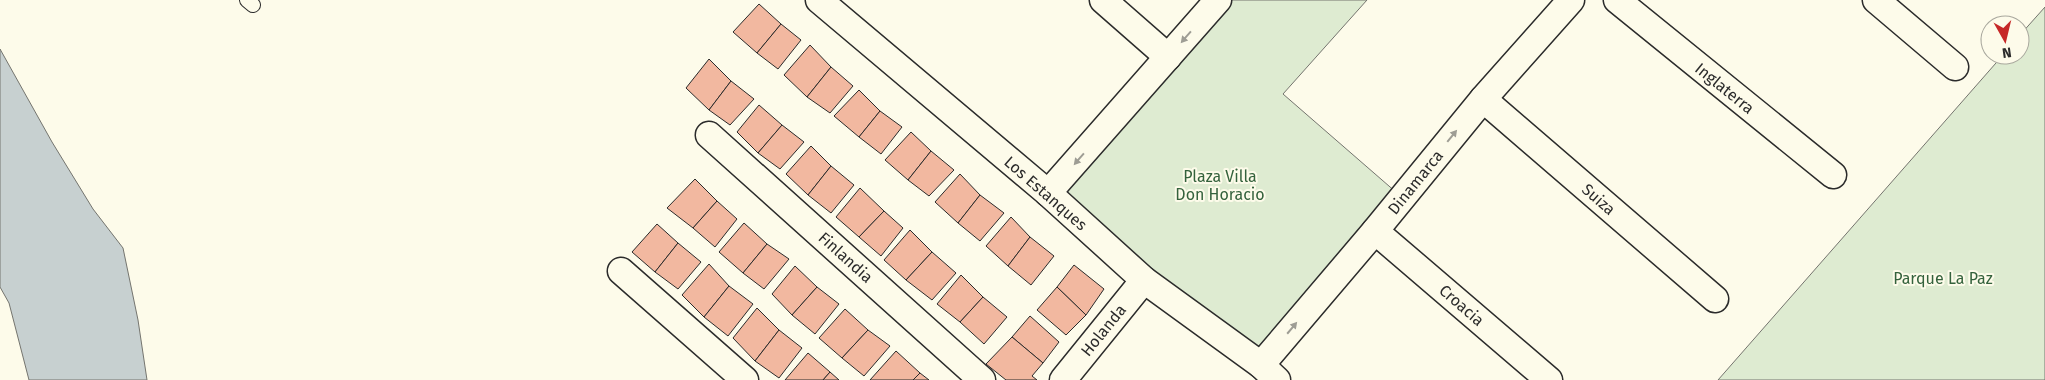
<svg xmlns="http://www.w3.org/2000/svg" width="2045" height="380" font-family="'Fira Sans',sans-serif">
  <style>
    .green { fill: #deebd1; stroke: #74746e }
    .water { fill: #c7d0d0; stroke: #74746e }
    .building { fill: #f2b8a0; stroke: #2b2b2b }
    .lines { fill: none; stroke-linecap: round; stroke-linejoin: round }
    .lane-casing { stroke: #2b2b2b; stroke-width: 16 }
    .street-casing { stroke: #2b2b2b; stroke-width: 29 }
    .lane { stroke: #fdfbea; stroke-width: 14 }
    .street { stroke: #fdfbea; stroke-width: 26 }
    .oneway { fill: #9e9d94 }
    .labels { text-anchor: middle; stroke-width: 4; stroke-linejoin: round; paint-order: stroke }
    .street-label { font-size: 16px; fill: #2b2b2b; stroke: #fdfbea }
    .park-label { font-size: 16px; fill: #34623c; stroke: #fdfbea }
  </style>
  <rect width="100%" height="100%" fill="#fdfbea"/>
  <g class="green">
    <path d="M1232,0H1367L1283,94L1397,193L1261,357L1153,272L1059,193Z"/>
    <path d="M2045,7V380H1718L2003,55H2020V35Z"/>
  </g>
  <path class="water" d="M0,49L52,142L93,209L123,248L138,320L147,380H29L9,303L0,287Z"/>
  <g class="building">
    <path d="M759,4L781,24L757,53L733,32Z"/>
    <path d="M781,24L801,40L778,69L757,53Z"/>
    <path d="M810,45L831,67L807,97L784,75Z"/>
    <path d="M709,59L731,81L709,110L686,88Z"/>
    <path d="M831,67L853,86L830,113L807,97Z"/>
    <path d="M731,81L754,99L730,125L709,110Z"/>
    <path d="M859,90L880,111L859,137L834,116Z"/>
    <path d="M759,105L782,125L758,153L737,132Z"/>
    <path d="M880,111L902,127L881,154L859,137Z"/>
    <path d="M782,125L804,142L780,169L758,153Z"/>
    <path d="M911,132L931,151L908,180L885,160Z"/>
    <path d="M811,146L831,166L808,195L786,174Z"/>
    <path d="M931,151L954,170L929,196L908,180Z"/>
    <path d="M831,166L854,185L831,213L808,195Z"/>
    <path d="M960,174L980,195L958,223L935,202Z"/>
    <path d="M695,179L717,201L693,228L667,208Z"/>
    <path d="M860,188L884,211L859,237L836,217Z"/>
    <path d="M980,195L1004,213L980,241L958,223Z"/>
    <path d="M717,201L737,219L715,247L693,228Z"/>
    <path d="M884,211L903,228L881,256L859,237Z"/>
    <path d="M1011,217L1030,237L1008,266L986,246Z"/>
    <path d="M744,223L767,244L743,273L719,252Z"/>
    <path d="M657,224L678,243L655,272L632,252Z"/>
    <path d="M910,230L932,252L906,280L884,260Z"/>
    <path d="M1030,237L1054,256L1031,285L1008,266Z"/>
    <path d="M678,243L701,262L678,289L655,272Z"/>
    <path d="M767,244L789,259L764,289L743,273Z"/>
    <path d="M932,252L956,273L932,300L906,280Z"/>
    <path d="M709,264L729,286L704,317L682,295Z"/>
    <path d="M1074,265L1104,289L1086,315L1057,287Z"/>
    <path d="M795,266L817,287L792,315L772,294Z"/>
    <path d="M961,275L983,297L960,322L937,304Z"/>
    <path d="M729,286L753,304L728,336L704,317Z"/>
    <path d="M817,287L839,304L815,334L792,315Z"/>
    <path d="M1057,287L1086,315L1066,335L1037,310Z"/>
    <path d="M983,297L1007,317L984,344L960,322Z"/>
    <path d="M757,308L779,330L755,361L733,338Z"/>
    <path d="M845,309L868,330L842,358L819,338Z"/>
    <path d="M1030,316L1059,342L1043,363L1012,337Z"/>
    <path d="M779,330L802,348L779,378L755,361Z"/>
    <path d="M868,330L890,346L864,376L842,358Z"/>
    <path d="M1012,337L1043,363L1032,376L1037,380H1006L986,364Z"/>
    <path d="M896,351L920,373L913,380H870Z"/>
    <path d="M808,353L830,372L823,380H785Z"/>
    <path d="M830,372L839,380H823Z"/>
    <path d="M920,373L929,380H913Z"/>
  </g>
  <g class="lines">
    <defs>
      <path id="lane" d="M247,0L253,5"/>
      <g id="street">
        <path d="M819,0L1048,193L1144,280L1261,365L1277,380"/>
        <path d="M1103,0L1168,57"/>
        <path d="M1617,0L1833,175"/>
        <path d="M1876,0L1955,67"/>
        <path d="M1483,99L1715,299"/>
        <path d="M709,135L982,380"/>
        <path d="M1048,193L1218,0"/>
        <path d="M1375,231L1549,380"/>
        <path d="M621,271L745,380"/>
        <path d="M1261,365L1375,231L1483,99L1571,0"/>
        <path d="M1063,380L1144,280"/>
      </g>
    </defs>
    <use href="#lane" class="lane-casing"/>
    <use href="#street" class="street-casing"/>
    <use href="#lane" class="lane"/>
    <use href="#street" class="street"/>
  </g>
  <defs><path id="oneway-solid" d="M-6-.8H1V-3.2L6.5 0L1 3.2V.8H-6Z" transform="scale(1.25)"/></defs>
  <g class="oneway">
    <use href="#oneway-solid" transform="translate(1186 37) rotate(131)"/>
    <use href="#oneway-solid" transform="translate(1452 136) rotate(-51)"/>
    <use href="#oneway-solid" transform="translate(1079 159) rotate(131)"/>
    <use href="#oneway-solid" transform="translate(1292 328) rotate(-50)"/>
  </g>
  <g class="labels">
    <g class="street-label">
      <text transform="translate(1725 88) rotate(39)" y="6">Inglaterra</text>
      <text transform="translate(1415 182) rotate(-51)" y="6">Dinamarca</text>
      <text transform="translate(1046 193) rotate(41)" y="6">Los Estanques</text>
      <text transform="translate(1599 199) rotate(41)" y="6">Suiza</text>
      <text transform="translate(846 257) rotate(42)" y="6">Finlandia</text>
      <text transform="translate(1462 305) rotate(41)" y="6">Croacia</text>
      <text transform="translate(1103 330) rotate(-51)" y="6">Holanda</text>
    </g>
    <g class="park-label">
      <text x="1220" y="182">Plaza Villa<tspan x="1220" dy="18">Don Horacio</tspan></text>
      <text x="1943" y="284">Parque La Paz</text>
    </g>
  </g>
  <g transform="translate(2005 40) rotate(172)"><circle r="24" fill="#fdfbea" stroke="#a9a89e"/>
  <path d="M0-4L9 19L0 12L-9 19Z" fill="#c62828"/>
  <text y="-8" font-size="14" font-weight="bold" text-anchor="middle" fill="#2b2b2b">N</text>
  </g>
</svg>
